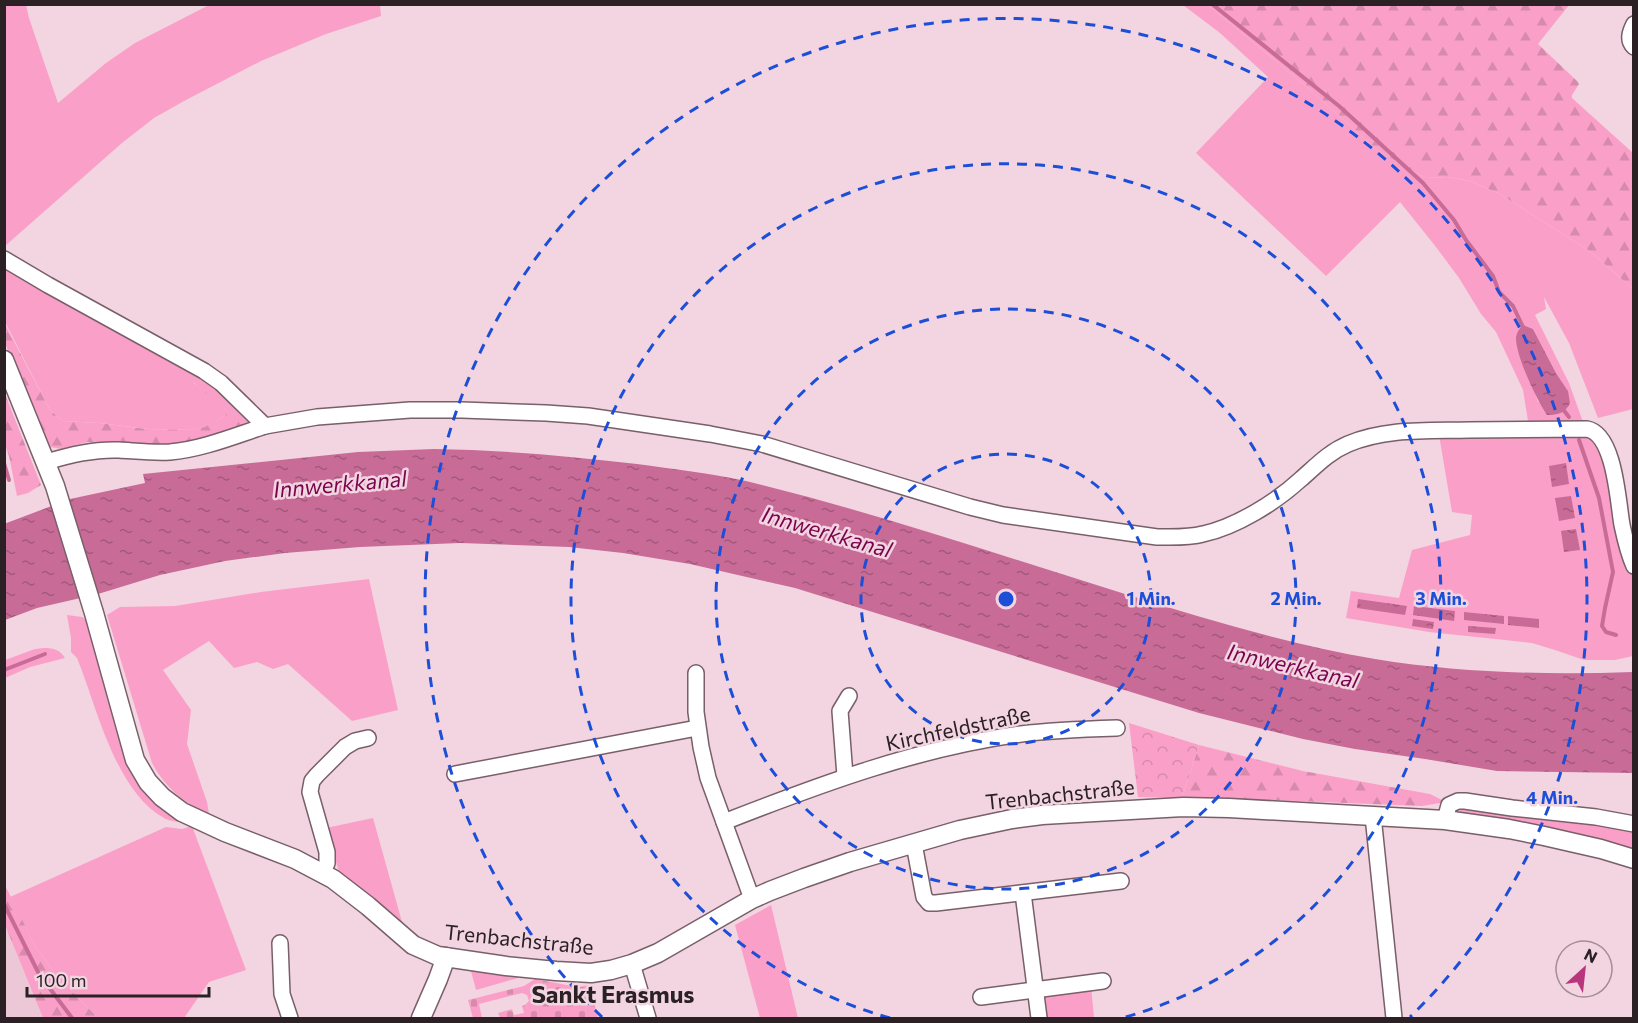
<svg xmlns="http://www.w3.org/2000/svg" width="1638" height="1023" font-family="Commissioner,sans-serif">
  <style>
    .built { fill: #ecc8d7 }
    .green { fill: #faa0c8; fill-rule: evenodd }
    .forest { fill: url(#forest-firs) }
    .cemetery { fill: url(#cemetery-stones) }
    .park { fill: url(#park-crowns) }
    .water { fill: url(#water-ripples) }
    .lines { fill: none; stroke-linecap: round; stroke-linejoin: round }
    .stream { stroke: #c86c97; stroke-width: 4 }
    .minor-casing { stroke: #785f69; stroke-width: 18 }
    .tertiary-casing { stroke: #785f69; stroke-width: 21 }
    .minor { stroke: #fff; stroke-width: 15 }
    .tertiary { stroke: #fff; stroke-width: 18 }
    .ring { fill: none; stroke: #1d4ed8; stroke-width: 3; stroke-dasharray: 10 8 }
    .labels { text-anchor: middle; stroke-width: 5; stroke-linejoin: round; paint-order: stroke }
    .street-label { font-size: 21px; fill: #2b2125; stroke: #f2d5e1 }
    .water-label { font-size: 22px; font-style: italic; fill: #7a044c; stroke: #f2d5e1 }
    .quarter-label { font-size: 24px; font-weight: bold; fill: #2b2125; stroke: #f2d5e1 }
    .centre { fill: #1d4ed8; stroke: #f2d5e1; stroke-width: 3 }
    .ring-label { font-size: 18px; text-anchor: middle; font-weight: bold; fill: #1d4ed8; stroke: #f2d5e1; stroke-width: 5; stroke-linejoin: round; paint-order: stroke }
  </style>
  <defs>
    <pattern id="forest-firs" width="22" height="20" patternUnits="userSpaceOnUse" patternTransform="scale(1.5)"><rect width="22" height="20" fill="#faa0c8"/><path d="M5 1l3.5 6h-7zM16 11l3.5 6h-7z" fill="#d68aac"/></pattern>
    <pattern id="cemetery-stones" width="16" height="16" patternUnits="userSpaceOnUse" patternTransform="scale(1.5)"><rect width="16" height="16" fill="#faa0c8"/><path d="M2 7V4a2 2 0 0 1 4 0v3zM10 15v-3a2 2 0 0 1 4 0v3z" fill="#d68aac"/></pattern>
    <pattern id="park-crowns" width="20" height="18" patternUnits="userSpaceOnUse" patternTransform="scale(1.5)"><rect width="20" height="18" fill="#faa0c8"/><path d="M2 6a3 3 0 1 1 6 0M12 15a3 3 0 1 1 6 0" fill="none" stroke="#d68aac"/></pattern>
    <pattern id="water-ripples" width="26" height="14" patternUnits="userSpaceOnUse" patternTransform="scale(1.5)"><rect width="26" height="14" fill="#c86c97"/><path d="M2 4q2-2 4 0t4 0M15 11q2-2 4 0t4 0" fill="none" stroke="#a3587b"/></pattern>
  </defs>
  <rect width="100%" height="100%" fill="#f2d5e1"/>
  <path class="built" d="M5,925L43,1018H5Z"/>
  <g class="green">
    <path d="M5,4L26,5L29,18L58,103L106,63L135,43L209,5H380L381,16L326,34L261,61L184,101L154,118L122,143L5,246Z"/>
    <path d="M1183,5H1208L1308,88L1377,150L1425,178L1448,177L1470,181L1500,194L1591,252L1633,289V409L1598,418L1569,343L1544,297L1546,309L1535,315L1569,383L1583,422L1528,421L1523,390L1496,332L1481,314L1459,278L1436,247L1400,202L1326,276L1196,153L1268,77L1220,33ZM1533,329L1556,373L1568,391L1538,402L1532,384Z"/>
    <path d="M4,263L190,366L194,383L221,404L226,410V415L206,427L194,430L148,429L99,423L63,421L50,410L5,322Z"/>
    <path d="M1584,434L1600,445L1627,556L1633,575V656L1615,660H1584L1558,651L1532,643L1429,632L1346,618L1351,591L1399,598L1412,550L1470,535L1472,515L1452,512L1439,435Z"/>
    <path d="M369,579L398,710L352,721L288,664L273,669L257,662L234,668L209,641L163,670L191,710L187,744L207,802L209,814C184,804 164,786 152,763L107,615L120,607L175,606L261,592Z"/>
    <path d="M67,615L82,617L89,621L126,747L181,820L177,822C173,821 167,820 164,818C115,791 97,707 77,658L71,652V638Z"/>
    <path d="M44,648C54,648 60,650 65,658L30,667L5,678V660L35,649Z"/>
    <path d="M1461,808H1470L1568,819L1633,830V853L1459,814Z"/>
    <path d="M373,818L402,922L339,872L326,828Z"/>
    <path d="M192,826L246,970L209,982L184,1018H98L57,976L35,946L10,897L166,827L182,829Z"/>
    <path d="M771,905L798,1018H760L735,925Z"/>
    <path d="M478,969L519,976L518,978L476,990L471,971Z"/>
    <path d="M1091,986L1094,1018H1046L1043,992Z"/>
  </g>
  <g class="forest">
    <path d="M1208,5H1569L1538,44L1577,81L1579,84L1572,95V98L1633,153V289L1591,252L1500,194L1470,181L1448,177L1425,178L1377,150L1308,88Z"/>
    <path d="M4,322L50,410L63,421L99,423L147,429L194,430L205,427L226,415V410C215,397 198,390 189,376L190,366L221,389L250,420L244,428L219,438L147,447L88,442L61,449L50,447L44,441L5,343Z"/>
    <path d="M5,394L41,485L28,493L17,496L9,456L5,445Z"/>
    <path d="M1199,745L1303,771L1430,794L1442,800L1440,803L1422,806L1248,799L1182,798Z"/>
    <path d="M4,883L35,946L57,976L98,1018H43L5,925Z"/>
  </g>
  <path class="cemetery" d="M535,979L577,987L590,985L591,989L584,992L586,999L593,997L598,1018H500L498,1013L512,1009L514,1015L524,1013L522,1006L525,1005L529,1001L527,995L522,993L479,1004L482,1018H473L468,1000L524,986Z"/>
  <path class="park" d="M1129,723L1199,745L1182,798L1138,797Z"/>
  <g class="water">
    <path d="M1523,325L1533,329L1556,373L1568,391L1570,403C1565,413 1559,415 1547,415C1537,401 1515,354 1516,337C1517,332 1519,329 1523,325Z"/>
    <path d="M434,449C502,450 569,456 637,464C673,469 710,473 746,481C874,512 999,555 1125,594C1207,619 1290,645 1375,659C1461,673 1547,675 1633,672V773L1497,771L1425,759L1355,749L1303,739L1199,713L795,588L690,564L623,553L569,547L460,543L360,547L285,553L225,561L160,575L98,594L37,608L5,620L4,524L70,499L145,483L143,474L358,452Z"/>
    <path d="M1566,463L1569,484L1552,487L1549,466Z"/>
    <path d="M1571,496L1575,518L1559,521L1555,498Z"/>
    <path d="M1576,529L1580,550L1564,552L1561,531Z"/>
    <path d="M1358,599L1407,606L1405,615L1357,608Z"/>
    <path d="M1414,606L1455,611L1454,621L1413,615Z"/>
    <path d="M1464,612L1504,616V624L1464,620Z"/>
    <path d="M1508,616L1539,619V628L1508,625Z"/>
    <path d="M1413,619L1434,622L1433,629L1412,626Z"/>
    <path d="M1468,626L1496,628L1495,634L1468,632Z"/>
  </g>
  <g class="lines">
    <g class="stream">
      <path d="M1212,4L1339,106L1423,183L1454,220L1466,240L1493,276L1499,292L1513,306L1524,329"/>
      <path d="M1562,408L1569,417"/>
      <path d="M1579,440L1599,498L1613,572L1605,608L1602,626L1606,632L1616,635"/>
      <path d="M4,463L9,480"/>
      <path d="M4,670L45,654"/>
      <path d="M4,904L39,974L72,1018"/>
    </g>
    <defs>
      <g id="minor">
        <path d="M1634,24C1630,32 1627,40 1634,47"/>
        <path d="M4,259L48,285L204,371L221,383L265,426L317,417L410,410H462L546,413L588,416L710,434L762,444L970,507L1003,515L1157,537C1173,537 1188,538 1203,534C1236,527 1276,502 1301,479C1316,466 1329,452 1348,444C1386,428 1428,431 1469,430C1509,430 1548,429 1587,429C1615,434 1618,503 1622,525C1625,539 1628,553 1634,566"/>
        <path d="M46,462C70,455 94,449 119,450C136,451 153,453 170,452C203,449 234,436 265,426"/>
        <path d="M696,673V712L701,747L708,778L752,899"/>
        <path d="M455,774L697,728"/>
        <path d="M845,776L840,711L849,696"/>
        <path d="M1373,816L1394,1018"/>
        <path d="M1445,820L1449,805L1458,801H1465L1512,808L1596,817L1634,824"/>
        <path d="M724,822C821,784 918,748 1021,734C1053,730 1085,729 1117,728"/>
        <path d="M914,844L924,897L929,903H936L1121,881"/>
        <path d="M323,873L327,863V852L310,792L312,781L317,775L345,747L355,741L368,738"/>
        <path d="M1023,893L1039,1018"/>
        <path d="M280,943L282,994L290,1018"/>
        <path d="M632,964L648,1018"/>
        <path d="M981,997L1103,981"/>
      </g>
      <g id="tertiary">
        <path d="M4,360L55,486L94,613L135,760L148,782L162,797L182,812L225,832L295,859L333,879L368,906L413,945L438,956L506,966L556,971L591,973L611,970L632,964L658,953L752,899L770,891L804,878L850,862L960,830L1012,819L1042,815L1183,807L1229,808L1445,820L1509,829L1544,836L1601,849L1634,859"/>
        <path d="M421,1018L438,979L446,957"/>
      </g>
    </defs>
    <use href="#minor" class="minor-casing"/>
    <use href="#tertiary" class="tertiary-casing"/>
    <use href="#minor" class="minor"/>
    <use href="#tertiary" class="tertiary"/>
  </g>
  <g class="ring">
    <circle cx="1006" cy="599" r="145"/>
    <circle cx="1006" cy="599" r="290"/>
    <path d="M890 1018A435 435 0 1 1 1122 1018"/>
    <path d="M602 1017A581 581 0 1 1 1410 1017"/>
  </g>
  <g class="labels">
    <g class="street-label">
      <text transform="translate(958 729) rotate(-12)" y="7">Kirchfeldstraße</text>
      <text transform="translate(1060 795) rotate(-6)" y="7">Trenbachstraße</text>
      <text transform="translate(519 940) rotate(6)" y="7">Trenbachstraße</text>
    </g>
    <g class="water-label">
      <text transform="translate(340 484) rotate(-5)" y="8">Innwerkkanal</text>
      <text transform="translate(827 532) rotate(16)" y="8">Innwerkkanal</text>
      <text transform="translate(1293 666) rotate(13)" y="8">Innwerkkanal</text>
    </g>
    <g class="quarter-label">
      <text x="613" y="1003">Sankt Erasmus</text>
    </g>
  </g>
  <circle cx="1006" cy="599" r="9" class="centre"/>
  <g class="ring-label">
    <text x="1151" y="605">1 Min.</text>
    <text x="1296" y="605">2 Min.</text>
    <text x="1441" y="605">3 Min.</text>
    <text x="1552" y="804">4 Min.</text>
  </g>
  <rect width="1638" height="1023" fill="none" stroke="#2b2125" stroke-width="12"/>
  <g transform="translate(1584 969) rotate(27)"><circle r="28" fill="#f2d5e1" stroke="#a28d96" stroke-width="1.5"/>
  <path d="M0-4.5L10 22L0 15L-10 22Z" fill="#b9367d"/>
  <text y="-9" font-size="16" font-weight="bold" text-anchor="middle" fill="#2b2125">N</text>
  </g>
  <path d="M27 987v9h182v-9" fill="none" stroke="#2b2125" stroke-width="3"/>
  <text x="36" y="987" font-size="18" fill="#2b2125" stroke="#f2d5e1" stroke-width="4.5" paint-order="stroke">100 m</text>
</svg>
